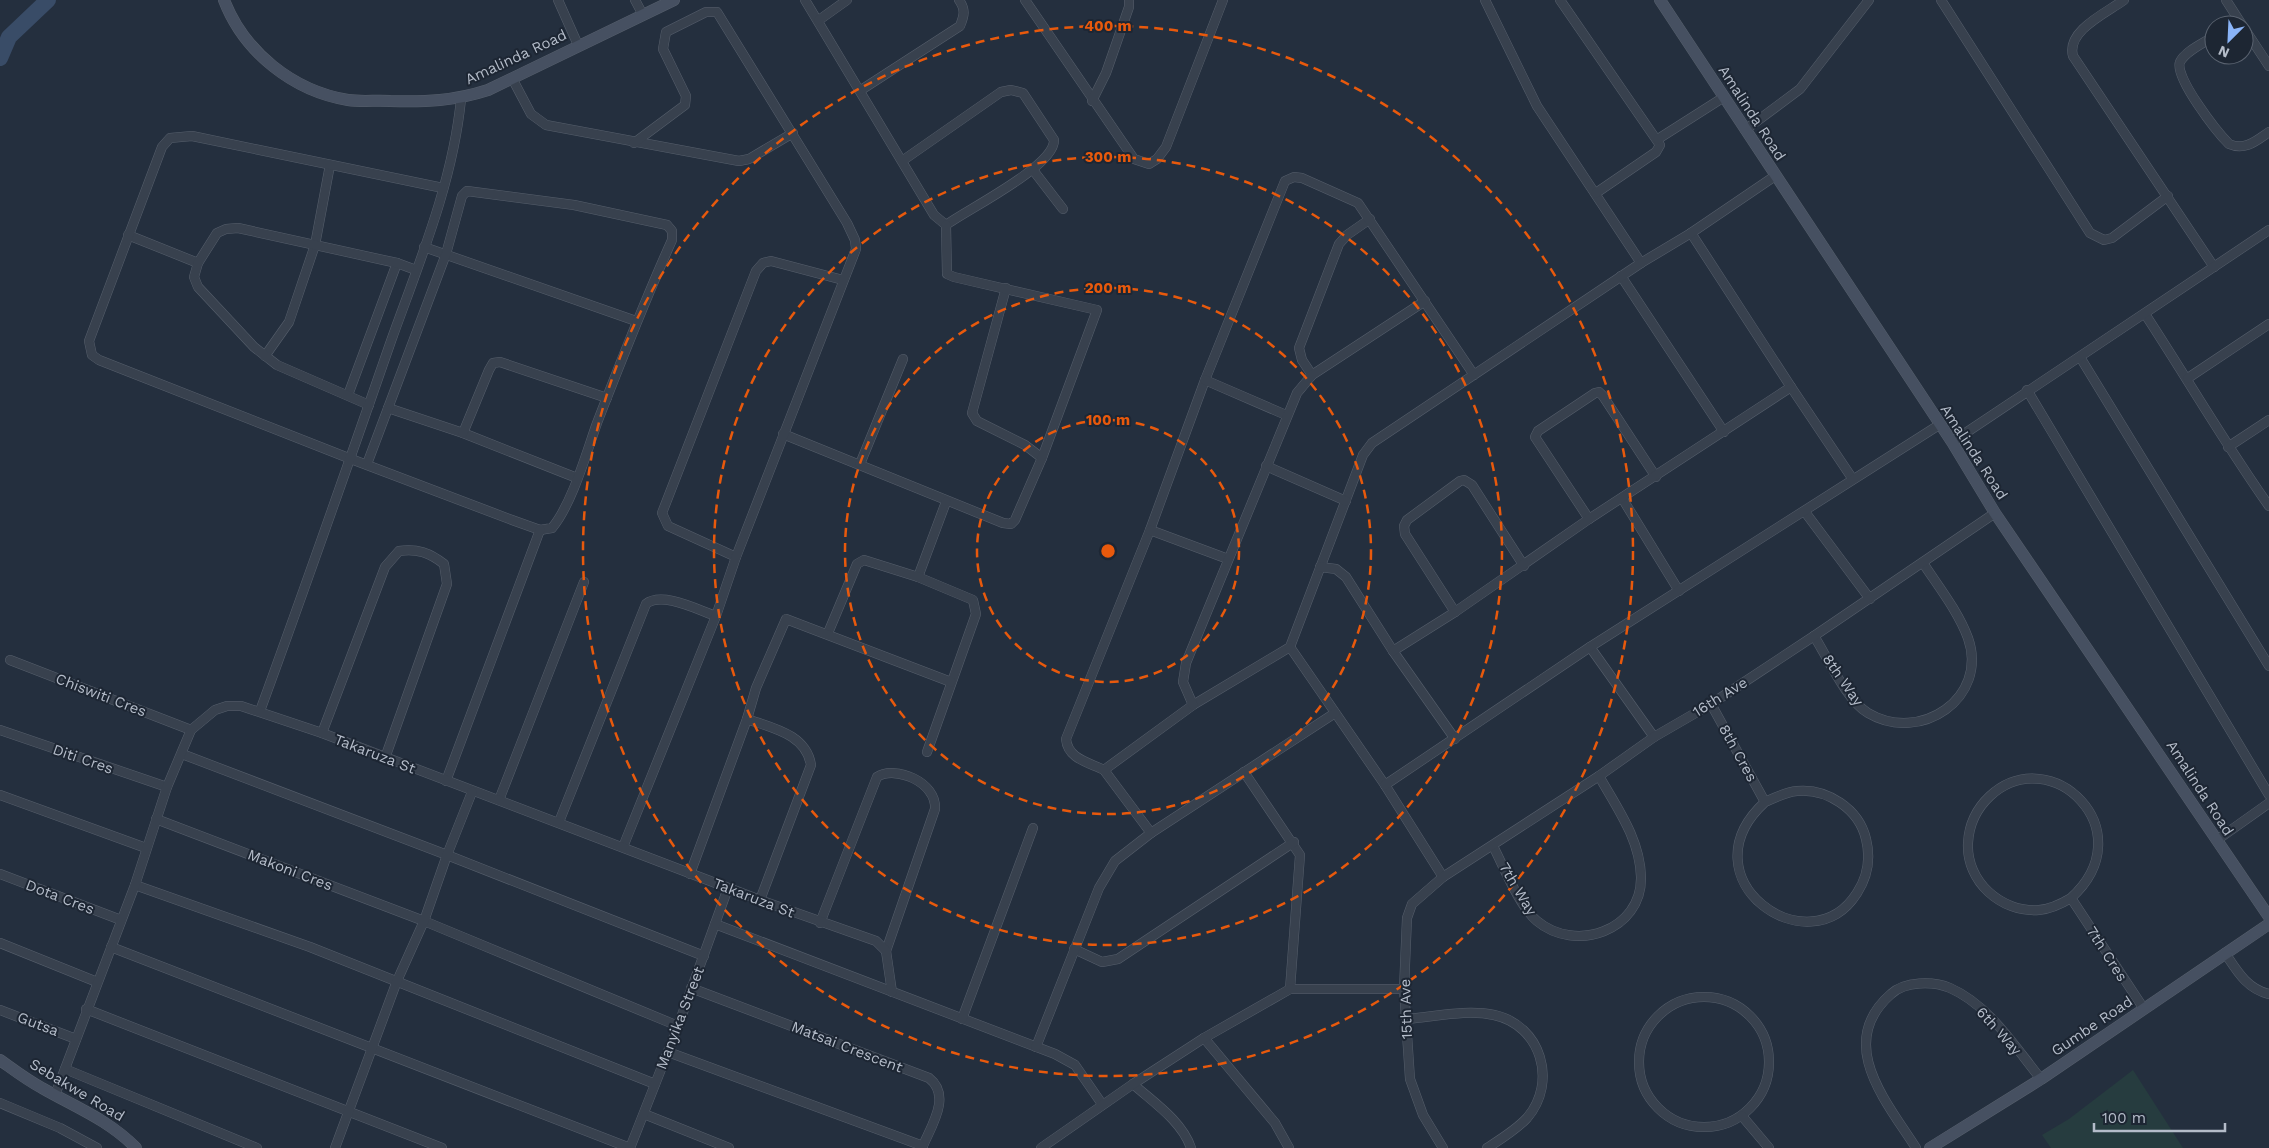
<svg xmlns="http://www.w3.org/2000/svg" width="2269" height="1148" font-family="'Work Sans',sans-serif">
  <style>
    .pitch { fill: #263c3f }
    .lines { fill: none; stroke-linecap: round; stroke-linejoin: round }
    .river { stroke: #394c67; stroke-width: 16 }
    .street-casing { stroke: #565f6c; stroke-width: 10 }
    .secondary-casing { stroke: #565f6c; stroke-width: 12 }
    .street { stroke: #38414e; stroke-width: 9 }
    .secondary { stroke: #465061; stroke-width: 11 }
    .ring { fill: none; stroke: #e8590c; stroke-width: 2.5; stroke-dasharray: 9 6 }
    .labels { text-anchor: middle; stroke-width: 4; stroke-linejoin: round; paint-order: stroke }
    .street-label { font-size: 15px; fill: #b4bcc9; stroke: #1d2633 }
    .centre { fill: #e8590c; stroke: #1d2633; stroke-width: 2.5 }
    .ring-label { font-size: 15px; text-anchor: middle; font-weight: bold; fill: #e8590c; stroke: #1d2633; stroke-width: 4; stroke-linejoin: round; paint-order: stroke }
  </style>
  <rect width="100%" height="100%" fill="#242f3e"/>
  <path class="pitch" d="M2133,1070L2183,1148H2051L2042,1135L2069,1119Z"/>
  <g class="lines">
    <path class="river" d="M0,58L9,37L48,0"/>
    <defs>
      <g id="street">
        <path d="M558,0L578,45"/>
        <path d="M635,0L643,15"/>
        <path d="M805,0L934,215L946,225C968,209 1055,166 1054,140L1023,93L1011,90L1001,92L902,161"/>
        <path d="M1025,0L1134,159L1149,164L1157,159L1166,147L1223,0"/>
        <path d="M1485,0L1537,106L1641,263"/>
        <path d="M1560,0L1660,145L1656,152L1596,193"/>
        <path d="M1941,0L2090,233L2104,240L2112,238L2168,196"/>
        <path d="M2124,0C2106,13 2066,31 2073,56L2214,267"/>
        <path d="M2226,0L2242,25"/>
        <path d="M819,20L847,0"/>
        <path d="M2244,28L2269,66"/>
        <path d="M2214,36C2204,43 2185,51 2180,62C2174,77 2217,132 2229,144C2245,151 2256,141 2269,132"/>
        <path d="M512,78L531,114L546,125L739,161L749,159L793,133"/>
        <path d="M861,90L960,26C964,16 966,10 959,0"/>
        <path d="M1092,101L1106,73L1129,7V0"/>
        <path d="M1745,130L1800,89L1869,0"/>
        <path d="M1658,139L1724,97"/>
        <path d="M1033,170L1063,209"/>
        <path d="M1691,233L1791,387"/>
        <path d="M128,235L198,263"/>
        <path d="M424,247L636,321"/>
        <path d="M1621,276L1724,432"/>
        <path d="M1006,288L972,413L977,421L1025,445L1042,458"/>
        <path d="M2145,314C2187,378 2225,444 2269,506"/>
        <path d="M265,356L289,322L315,245L330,165"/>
        <path d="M2080,357L2269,666"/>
        <path d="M1312,375L1302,360L1299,348L1339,244L1347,235L1370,219"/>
        <path d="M1474,375L1358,203L1302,178L1294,177L1285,181L1205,380L1150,530L1066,739C1068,759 1088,762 1104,770L1193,705L1290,647L1363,455L1372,443L1641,263L1691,233L1775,176"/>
        <path d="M2188,378L2269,324"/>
        <path d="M1205,380L1286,415"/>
        <path d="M2027,390L2269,795"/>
        <path d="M348,395L397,263"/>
        <path d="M369,405L277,365L254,347L198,287L194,277L198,263L217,233L226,229L238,228L397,263L416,270"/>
        <path d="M388,408L463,433L577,478"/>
        <path d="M463,433L489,370L493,363L500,362L607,398"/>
        <path d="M783,434L1003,523L1011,524L1015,520L1042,458L1097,310L954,277L947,274L946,225"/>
        <path d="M1952,442L2269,230"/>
        <path d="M2228,447L2269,420"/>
        <path d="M367,464L446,254L462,196L467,191L574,205L667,225L672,231V240C645,300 621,361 597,423C586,454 572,504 552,528L540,530L512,520L351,459L99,360L92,355L89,341L162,147L170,138L192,136L443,188"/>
        <path d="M860,464L903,359"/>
        <path d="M1266,466L1346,501"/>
        <path d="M1622,498L1679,591"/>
        <path d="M1805,512L1870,599"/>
        <path d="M1589,519L1535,437L1538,431L1595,393L1599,392L1603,396L1656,477"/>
        <path d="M1150,530L1228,559"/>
        <path d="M736,557L668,526L662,513L756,271L763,263L771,261L843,280"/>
        <path d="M1320,567L1336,569L1346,577L1393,651L1455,739"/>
        <path d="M918,577L946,502"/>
        <path d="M1455,612L1405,534L1404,526L1407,520L1460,481L1464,480L1472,485L1524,566"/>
        <path d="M828,633L857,564L864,560L918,577L973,600L976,614L927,752"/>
        <path d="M1814,636C1828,658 1846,700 1868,713C1920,744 1989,698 1968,638C1958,611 1938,586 1923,563"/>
        <path d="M1290,647L1385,785L1443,877"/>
        <path d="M1590,647L1654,737"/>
        <path d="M1393,651L1455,612L1589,519L1791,387L1852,478"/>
        <path d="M10,660L191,730"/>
        <path d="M1711,704L1765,802C1682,878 1809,969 1857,893C1868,876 1871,859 1866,839C1859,809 1827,788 1797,791C1786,792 1776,797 1765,802"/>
        <path d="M1193,705L1183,682L1186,663L1297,393L1312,375L1425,301"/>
        <path d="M260,711C305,588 348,465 391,341C419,263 453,182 461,99"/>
        <path d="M747,719L756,688L786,619L951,682"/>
        <path d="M0,730L167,787"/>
        <path d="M322,733L385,567L399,551C417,548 430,553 444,564L447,584L385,758"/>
        <path d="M182,754L447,855L704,956"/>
        <path d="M1104,770L1151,833"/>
        <path d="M1244,772L1300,855L1290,989"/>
        <path d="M446,781L540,530"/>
        <path d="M1385,785L1590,647L1939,425"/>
        <path d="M0,795L146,848"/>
        <path d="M499,800L584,582"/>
        <path d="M156,819L424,921L678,1026"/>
        <path d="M559,822L646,604C662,591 698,610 716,616"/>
        <path d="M2217,840L2269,803"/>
        <path d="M1493,846C1504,867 1519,906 1537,921C1575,953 1642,931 1641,877C1640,839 1617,808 1599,776"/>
        <path d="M623,847L716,616L736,557L856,249L855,240L847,223L717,12H706L666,32L663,49L686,96L685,105L634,143"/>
        <path d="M0,874L121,920"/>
        <path d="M690,874L747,719C772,728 806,734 811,765L760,900"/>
        <path d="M135,885L310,947L655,1084"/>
        <path d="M2071,898C2061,904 2051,909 2039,910C2001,913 1966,881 1968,843C1969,824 1976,809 1990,796C2051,740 2145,831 2071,898L2144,1009"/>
        <path d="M820,923L877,777C895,765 937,782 935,809L886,951"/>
        <path d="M715,924L1055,1054L1075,1065L1102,1104"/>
        <path d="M0,943L97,982"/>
        <path d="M111,947L630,1148"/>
        <path d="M1074,949L1102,962L1118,959L1294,842"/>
        <path d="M2225,953C2237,971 2247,989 2269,994"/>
        <path d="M691,988L929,1078C952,1096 931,1126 922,1148"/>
        <circle cx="1704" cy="1062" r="65"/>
        <path d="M86,1009L442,1148"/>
        <path d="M0,1010L76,1039"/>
        <path d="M962,1019L1033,828"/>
        <path d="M1406,1019C1434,1017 1466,1009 1494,1015C1541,1025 1558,1082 1527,1118C1516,1130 1501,1139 1487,1148"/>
        <path d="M1204,1038L1275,1123L1289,1148"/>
        <path d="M1036,1047L1099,888L1115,861L1151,833L1335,713"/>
        <path d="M668,1052L923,1146"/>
        <path d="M65,1069L257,1148"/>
        <path d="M1133,1084C1153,1102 1182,1121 1191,1148"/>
        <path d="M55,1095L135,885L167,787L191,730L215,710L227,706H241L322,733L760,900L876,941L886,951L892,992"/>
        <path d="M0,1103L60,1128L97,1148"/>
        <path d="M644,1114L729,1148"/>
        <path d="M1742,1116L1769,1148"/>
        <path d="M335,1148L397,981L424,921L447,855L472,792"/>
        <path d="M630,1148L678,1026L728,888"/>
        <path d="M1041,1148L1133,1084L1204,1038L1290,989H1404"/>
        <path d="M1443,1148L1423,1115L1410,1079L1404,989L1407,918L1412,904L1443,877L1599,776L1654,737L1711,704L1814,636L1995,513"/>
        <path d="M1916,1148C1886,1101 1835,1043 1891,994C1905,981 1933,981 1950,988C1989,1005 2015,1047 2041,1079"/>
      </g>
      <g id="secondary">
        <path d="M224,0C244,52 293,91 348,100C362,102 377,100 390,101C426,102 454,101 488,90L674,0"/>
        <path d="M1660,0L1952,442L1995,513L2269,917"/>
        <path d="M0,1060C14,1070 27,1080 42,1088C75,1107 109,1120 136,1148"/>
        <path d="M1930,1148L2041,1079L2269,924"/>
      </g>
    </defs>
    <use href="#street" class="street-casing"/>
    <use href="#secondary" class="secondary-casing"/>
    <use href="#street" class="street"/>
    <use href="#secondary" class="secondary"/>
  </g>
  <g class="ring">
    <circle cx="1108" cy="551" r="131"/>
    <circle cx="1108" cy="551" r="263"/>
    <circle cx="1108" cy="551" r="394"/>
    <circle cx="1108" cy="551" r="525"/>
  </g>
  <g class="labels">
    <g class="street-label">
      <text transform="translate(516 57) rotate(-25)" y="5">Amalinda Road</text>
      <text transform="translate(1752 113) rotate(57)" y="5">Amalinda Road</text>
      <text transform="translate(1974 452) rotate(57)" y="5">Amalinda Road</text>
      <text transform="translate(1843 680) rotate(55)" y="5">8th Way</text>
      <text transform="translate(101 695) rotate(21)" y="5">Chiswiti Cres</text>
      <text transform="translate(1720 697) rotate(-32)" y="5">16th Ave</text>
      <text transform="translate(1738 753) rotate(61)" y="5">8th Cres</text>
      <text transform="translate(375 754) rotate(21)" y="5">Takaruza St</text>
      <text transform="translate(83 759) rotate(19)" y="5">Diti Cres</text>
      <text transform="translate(2200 788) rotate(57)" y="5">Amalinda Road</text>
      <text transform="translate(290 870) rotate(21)" y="5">Makoni Cres</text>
      <text transform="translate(1518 889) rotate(59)" y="5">7th Way</text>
      <text transform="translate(60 897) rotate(21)" y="5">Dota Cres</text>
      <text transform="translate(754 898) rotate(21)" y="5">Takaruza St</text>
      <text transform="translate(2107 954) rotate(57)" y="5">7th Cres</text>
      <text transform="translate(1406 1009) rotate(-92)" y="5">15th Ave</text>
      <text transform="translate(680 1018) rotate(-69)" y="5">Manyika Street</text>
      <text transform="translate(38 1024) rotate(21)" y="5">Gutsa</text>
      <text transform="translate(2092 1026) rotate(-34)" y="5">Gumbe Road</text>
      <text transform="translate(1999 1031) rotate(48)" y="5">6th Way</text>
      <text transform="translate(847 1047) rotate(21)" y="5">Matsai Crescent</text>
      <text transform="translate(77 1090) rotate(31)" y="5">Sebakwe Road</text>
    </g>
  </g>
  <circle cx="1108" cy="551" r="8" class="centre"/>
  <g class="ring-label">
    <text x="1108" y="31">400 m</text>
    <text x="1108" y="162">300 m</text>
    <text x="1108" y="293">200 m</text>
    <text x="1108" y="425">100 m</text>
  </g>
  <g transform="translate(2229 40) rotate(204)"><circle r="24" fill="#1d2633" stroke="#59626f"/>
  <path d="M0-4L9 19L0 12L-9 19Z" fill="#8ab4f8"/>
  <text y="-8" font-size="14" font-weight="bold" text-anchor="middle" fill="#b4bcc9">N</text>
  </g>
  <path d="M2094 1123v8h131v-8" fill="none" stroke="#b4bcc9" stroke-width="2.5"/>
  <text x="2102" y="1123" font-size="15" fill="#b4bcc9" stroke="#1d2633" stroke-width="4" paint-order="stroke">100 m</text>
</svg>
